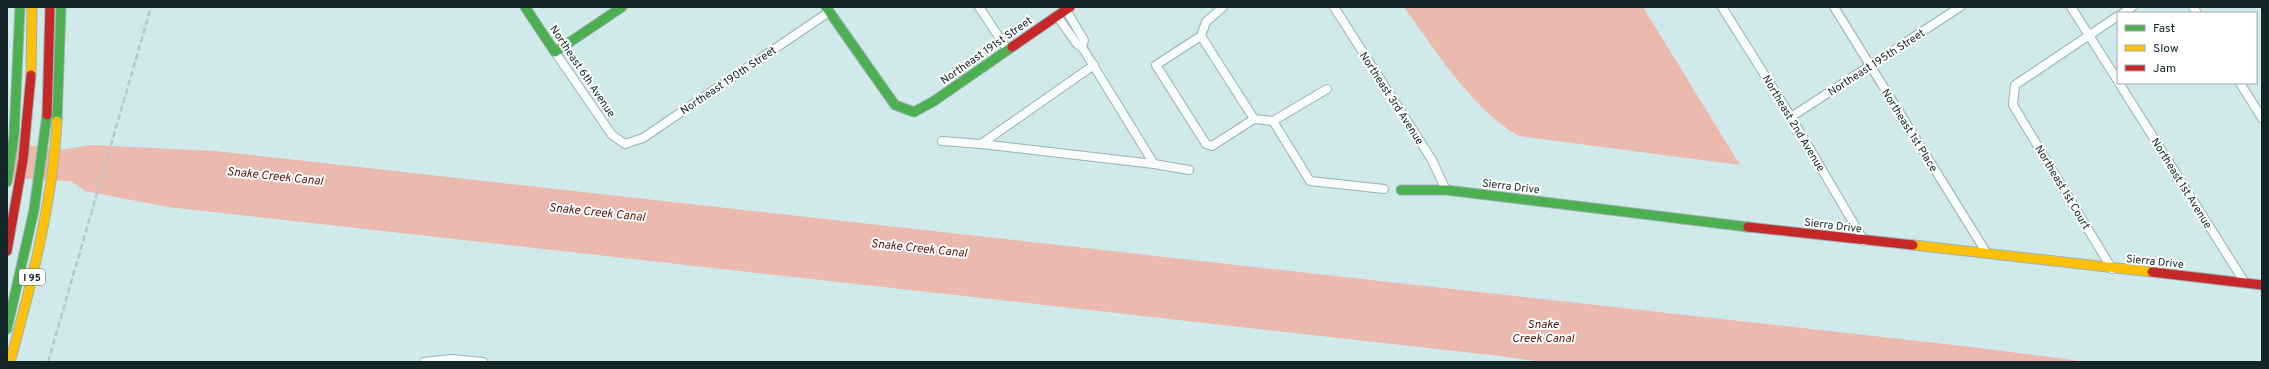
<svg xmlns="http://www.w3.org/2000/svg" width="2269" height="369" font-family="Overpass,sans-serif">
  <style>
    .water { fill: #ebb9ae }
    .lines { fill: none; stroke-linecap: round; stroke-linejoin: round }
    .street-casing { stroke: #9db1b2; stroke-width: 10 }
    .fast-casing { stroke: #9db1b2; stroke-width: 11 }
    .slow-casing { stroke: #9db1b2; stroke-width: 11 }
    .jam-casing { stroke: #9db1b2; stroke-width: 11 }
    .street { stroke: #f8fcfc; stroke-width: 8 }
    .fast { stroke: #4caf50; stroke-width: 9 }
    .slow { stroke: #ffc107; stroke-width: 9 }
    .jam { stroke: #c62828; stroke-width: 9 }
    .rail { stroke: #bec5c5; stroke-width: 2.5; stroke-dasharray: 6 3; stroke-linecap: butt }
    .labels { text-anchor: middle; stroke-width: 4; stroke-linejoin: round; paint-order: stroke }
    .shield { fill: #fff; stroke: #5a6667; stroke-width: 1 }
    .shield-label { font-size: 10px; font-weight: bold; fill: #132526 }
    .street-label { font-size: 11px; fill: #132526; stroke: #fff }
    .water-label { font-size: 12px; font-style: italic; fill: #53150c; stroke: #fff }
  </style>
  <rect width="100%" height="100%" fill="#d0e9ea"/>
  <g class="water">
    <path d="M1404,7H1643L1740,165L1519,136C1474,111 1434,49 1404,7Z"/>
    <path d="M7,142L61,150L91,145L215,151L1963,346L2088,362H1542L1491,355L168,207L85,191L71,181L7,178Z"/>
  </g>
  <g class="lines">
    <defs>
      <g id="street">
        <path d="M979,7L1007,49"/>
        <path d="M1223,7L1206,22L1201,36L1254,119L1273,121L1327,89"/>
        <path d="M1334,7L1432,160L1446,190"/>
        <path d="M1722,7L1791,117L1864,241"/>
        <path d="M1834,7L1986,252"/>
        <path d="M2071,7L2118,81"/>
        <path d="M2193,7L2197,13"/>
        <path d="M1066,10L1084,40L1082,47"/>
        <path d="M2123,13L2132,7"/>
        <path d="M1057,16L1077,44L1082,47L1154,164L1189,170"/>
        <path d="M1201,36L1156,65L1206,144L1212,146L1254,119"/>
        <path d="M555,52L612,135L625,144L643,138L829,12"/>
        <path d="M2119,83L2245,283"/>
        <path d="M2240,83L2262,118"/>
        <path d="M1791,117L1960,7"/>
        <path d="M1273,121L1310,181L1384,189"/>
        <path d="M942,141L981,144L1094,65"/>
        <path d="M981,144L1154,164"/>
        <path d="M2112,269L2013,105L2015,85L2118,16"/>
        <path d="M424,362L451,359L483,362"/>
      </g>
      <g id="fast">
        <path d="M525,7L555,52L622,7"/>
        <path d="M826,7L895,105L914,112L934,101L1012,47"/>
        <path d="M57,121L61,7"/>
        <path d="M7,182L14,136L20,7"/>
        <path d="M1401,190H1446L1748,227"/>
        <path d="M7,329L34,210L47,115"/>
      </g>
      <g id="slow">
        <path d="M31,75L32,7"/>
        <path d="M1913,245L2152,272"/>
        <path d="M10,362C31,286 53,200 57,121"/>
      </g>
      <g id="jam">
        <path d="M1012,47L1070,7"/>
        <path d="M47,115L50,7"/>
        <path d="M1748,227L1913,245"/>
        <path d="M7,251L23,160L31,75"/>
        <path d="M2152,272L2262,285"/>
      </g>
    </defs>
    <use href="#street" class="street-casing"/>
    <use href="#fast" class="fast-casing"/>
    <use href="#slow" class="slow-casing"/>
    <use href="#jam" class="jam-casing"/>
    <use href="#street" class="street"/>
    <use href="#fast" class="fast"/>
    <use href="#slow" class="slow"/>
    <use href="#jam" class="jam"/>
    <path class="rail" d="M48,362L151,7"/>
  </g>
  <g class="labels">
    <rect class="shield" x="19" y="269" width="26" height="16" rx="3"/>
    <g class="shield-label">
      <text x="32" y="281">I 95</text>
    </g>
    <g class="street-label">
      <text transform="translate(986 50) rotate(-35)" y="4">Northeast 191st Street</text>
      <text transform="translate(1876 62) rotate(-33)" y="4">Northeast 195th Street</text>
      <text transform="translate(583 71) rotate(56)" y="4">Northeast 6th Avenue</text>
      <text transform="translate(728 80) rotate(-34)" y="4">Northeast 190th Street</text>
      <text transform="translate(1392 98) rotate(57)" y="4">Northeast 3rd Avenue</text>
      <text transform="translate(1794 123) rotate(59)" y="4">Northeast 2nd Avenue</text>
      <text transform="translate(1910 130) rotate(58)" y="4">Northeast 1st Place</text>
      <text transform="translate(2182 183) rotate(58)" y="4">Northeast 1st Avenue</text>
      <text transform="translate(1511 186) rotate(7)" y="4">Sierra Drive</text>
      <text transform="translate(2063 187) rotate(59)" y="4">Northeast 1st Court</text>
      <text transform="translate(1833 225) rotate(7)" y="4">Sierra Drive</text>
      <text transform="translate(2155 261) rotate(6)" y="4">Sierra Drive</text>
    </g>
    <g class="water-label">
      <text transform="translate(275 176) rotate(6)" y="4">Snake Creek Canal</text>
      <text transform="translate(597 212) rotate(6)" y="4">Snake Creek Canal</text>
      <text transform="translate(919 248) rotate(6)" y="4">Snake Creek Canal</text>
      <text x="1543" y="328">Snake<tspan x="1543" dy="14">Creek Canal</tspan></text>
    </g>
  </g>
  <rect width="2269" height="369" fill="none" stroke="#132526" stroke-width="16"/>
  <rect x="2117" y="12" width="140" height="72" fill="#ffffff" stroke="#a1a8a8"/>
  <rect x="2125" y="25" width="20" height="6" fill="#4caf50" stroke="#a1a8a8"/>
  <text x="2153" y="32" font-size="12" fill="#132526">Fast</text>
  <rect x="2125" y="45" width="20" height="6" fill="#ffc107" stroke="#a1a8a8"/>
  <text x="2153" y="52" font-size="12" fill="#132526">Slow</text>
  <rect x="2125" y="65" width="20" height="6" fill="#c62828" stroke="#a1a8a8"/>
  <text x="2153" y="72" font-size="12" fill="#132526">Jam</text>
</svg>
